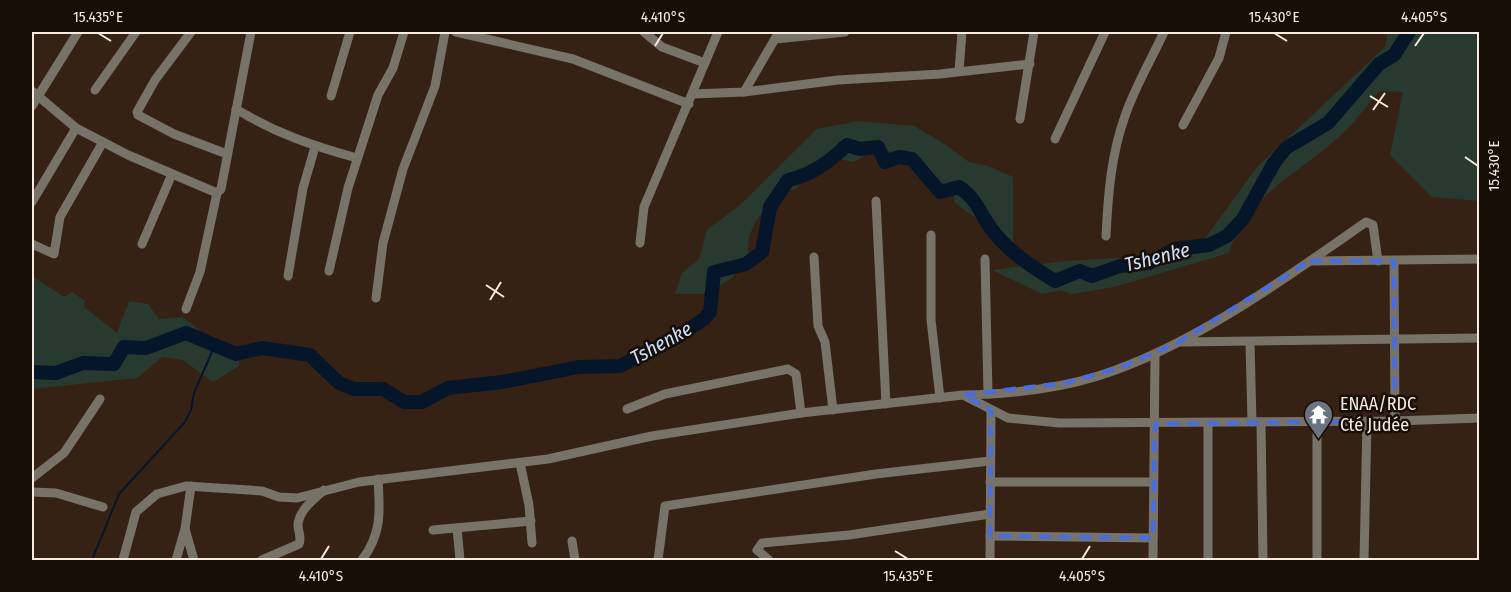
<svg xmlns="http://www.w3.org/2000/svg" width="1511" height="592" font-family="'Fira Sans Condensed',sans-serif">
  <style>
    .green { fill: #283a2f }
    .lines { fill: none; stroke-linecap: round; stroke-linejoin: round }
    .stream { stroke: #06162a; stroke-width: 2 }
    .river { stroke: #06162a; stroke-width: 14 }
    .street { stroke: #787369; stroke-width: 9 }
    .marked { fill: none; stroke: #496dda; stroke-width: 4.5; stroke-dasharray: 12 8; stroke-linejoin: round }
    .ticks { fill: none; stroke: #f7eae0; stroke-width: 2 }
    .labels { text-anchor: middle; stroke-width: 5; stroke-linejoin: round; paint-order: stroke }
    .poi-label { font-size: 18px; fill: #f7eae0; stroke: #170e08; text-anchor: start }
    .water-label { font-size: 20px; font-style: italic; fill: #cae0fd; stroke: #170e08 }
    .neatline { fill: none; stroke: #f7eae0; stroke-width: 2 }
    .ticks-label { font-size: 15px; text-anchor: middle; fill: #f7eae0 }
  </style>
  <rect width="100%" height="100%" fill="#362214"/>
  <g class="green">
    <path d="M1388,32H1479V201L1432,197L1390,155L1403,92L1380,91C1367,104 1357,120 1343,133C1302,172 1246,195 1229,253L1114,287L1071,294L1061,290L1042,294L992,270L1065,261L1175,255L1201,244L1257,167L1385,47Z"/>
    <path d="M858,121L914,126L940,141L969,162L988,166L1013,177V248L1002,247L994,223L971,215L954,202L953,188L928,177L920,163L888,151L870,153L853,162L835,158L808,174L796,189L782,192L757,219L749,236L747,260L731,279L703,294H675L682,273L699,259L707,230L740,205L817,129Z"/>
    <path d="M32,276L64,297L72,292L85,301L84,307L117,333L129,301L148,304L159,319L183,317L211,340L239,349V366L213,382L183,360L162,357L137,378L32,389Z"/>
  </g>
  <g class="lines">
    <path class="stream" d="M92,560L119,494L185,422L191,410L194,393L214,347"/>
    <path class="river" d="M32,372L56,373L83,363L114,364L124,347L146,348L186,333L236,354L262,348L310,355L339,383L354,389H383L404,402H422L448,388L502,382L579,367L620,366L674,339L704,319L710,312L714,272L746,264L762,252L770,207L788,180C812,175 829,162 847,145L860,149L878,147L885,162L899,157L912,159L940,192L959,187C976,198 979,211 990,227C1007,251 1031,266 1055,281L1080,271L1092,276L1120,266L1149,263L1175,249L1209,245L1227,236L1243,219L1274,163L1286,148L1328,123L1379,64L1394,55L1409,32"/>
    <g class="street">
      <path d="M191,32L155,80L137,112L138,115L174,134L227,154"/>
      <path d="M456,32L573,59L689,104"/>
      <path d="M644,32L662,47L705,63"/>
      <path d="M775,39L845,32"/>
      <path d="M959,71L962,32"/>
      <path d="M95,90L136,32"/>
      <path d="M32,91L76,128L128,155L217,193"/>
      <path d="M744,92L779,32"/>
      <path d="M693,94L744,92L838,80L940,74L1030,64"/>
      <path d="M331,96L350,32"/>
      <path d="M32,106L78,32"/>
      <path d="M236,109C275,133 313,146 357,158"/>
      <path d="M1020,119L1034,32"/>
      <path d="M1183,125L1219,58L1226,32"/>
      <path d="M1055,139L1105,32"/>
      <path d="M876,201L886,404"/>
      <path d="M32,202L76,128"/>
      <path d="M931,235V320L940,398"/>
      <path d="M1106,236C1108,195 1111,155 1125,116C1135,87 1151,60 1164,32"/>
      <path d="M640,243L644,207L718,32"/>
      <path d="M32,244L54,254L60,217L103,142"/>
      <path d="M142,244L172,174"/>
      <path d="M814,257L818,326L825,342L833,410"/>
      <path d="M985,259L988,394"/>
      <path d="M1310,261L1480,259"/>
      <path d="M1394,261L1395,421"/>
      <path d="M329,271L348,188L378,95L393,68L404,32"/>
      <path d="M288,276L303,188L315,147"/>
      <path d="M376,298L383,243L403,169L435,86L445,32"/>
      <path d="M186,309L200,272L217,193L221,189L251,32"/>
      <path d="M1182,342L1480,338"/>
      <path d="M1250,343L1252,422"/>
      <path d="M965,396L1008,418L1059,423L1395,421L1480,418"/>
      <path d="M627,409L665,394L788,369L796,374L801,413"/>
      <path d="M1261,422L1263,560"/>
      <path d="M1208,423V560"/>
      <path d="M520,463L529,505L532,543"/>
      <path d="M32,478L64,453L100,399"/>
      <path d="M990,482H1153"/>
      <path d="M32,492L56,493L103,507"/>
      <path d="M457,528L460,560"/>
      <path d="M185,529L194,560"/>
      <path d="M433,530L531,521"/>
      <path d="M990,536L1153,538"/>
      <path d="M572,541L575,560"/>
      <path d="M123,560L136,512L157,494L186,486L262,491L279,497L297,498L359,482L548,459L652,436L801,413L963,395C1007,394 1057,389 1098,376C1191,347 1286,278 1366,222L1373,225L1378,261"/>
      <path d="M176,560L185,529L191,486"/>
      <path d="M262,560L299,544C302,537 298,532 298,525C299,510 314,499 324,490"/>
      <path d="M362,560C382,534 380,511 378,479"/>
      <path d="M658,560L665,506L876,474L990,461"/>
      <path d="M769,560L757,550L762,543L849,535L990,514"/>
      <path d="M990,560L991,410"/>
      <path d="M1153,560L1155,354"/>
      <path d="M1317,560V422"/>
      <path d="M1364,560L1367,422"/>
    </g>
  </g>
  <path class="marked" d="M1310,261H1394L1395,421L1155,424L1153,538L990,536L991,410L963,395L1066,383L1122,367L1179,342Z"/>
  <path class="ticks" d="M98,33L111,41M1274,33L1287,41M655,46L663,33M1415,46L1424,33M1370,96L1388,107M1373,110L1385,93M1465,157L1478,166M486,285L504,297M490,300L501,282M895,551L908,559M321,559L329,546M1082,559L1090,546"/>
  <defs>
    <symbol id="temple-pin" viewBox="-11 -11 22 30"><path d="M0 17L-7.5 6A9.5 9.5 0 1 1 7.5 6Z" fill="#6b7280" stroke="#170e08"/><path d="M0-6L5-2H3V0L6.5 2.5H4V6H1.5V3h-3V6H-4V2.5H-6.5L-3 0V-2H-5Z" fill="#fff"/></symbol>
  </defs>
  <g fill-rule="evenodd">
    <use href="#temple-pin" x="1302" y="398" width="33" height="45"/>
  </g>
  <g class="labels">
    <g class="poi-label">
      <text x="1340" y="410">ENAA/RDC<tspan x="1340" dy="21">Cté Judée</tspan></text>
    </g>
    <g class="water-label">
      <text transform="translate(1157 257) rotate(-14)" y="7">Tshenke</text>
      <text transform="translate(661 343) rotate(-29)" y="7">Tshenke</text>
    </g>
  </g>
  <rect width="1511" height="592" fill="none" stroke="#170e08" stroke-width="66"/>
  <rect x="33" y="33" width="1445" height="526" class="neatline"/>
  <g class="ticks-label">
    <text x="98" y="22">15.435°E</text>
    <text x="663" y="22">4.410°S</text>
    <text x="1274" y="22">15.430°E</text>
    <text x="1424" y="22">4.405°S</text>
    <text transform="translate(1494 166) rotate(-90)" y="5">15.430°E</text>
    <text x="321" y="581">4.410°S</text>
    <text x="908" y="581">15.435°E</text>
    <text x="1082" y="581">4.405°S</text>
  </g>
</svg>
